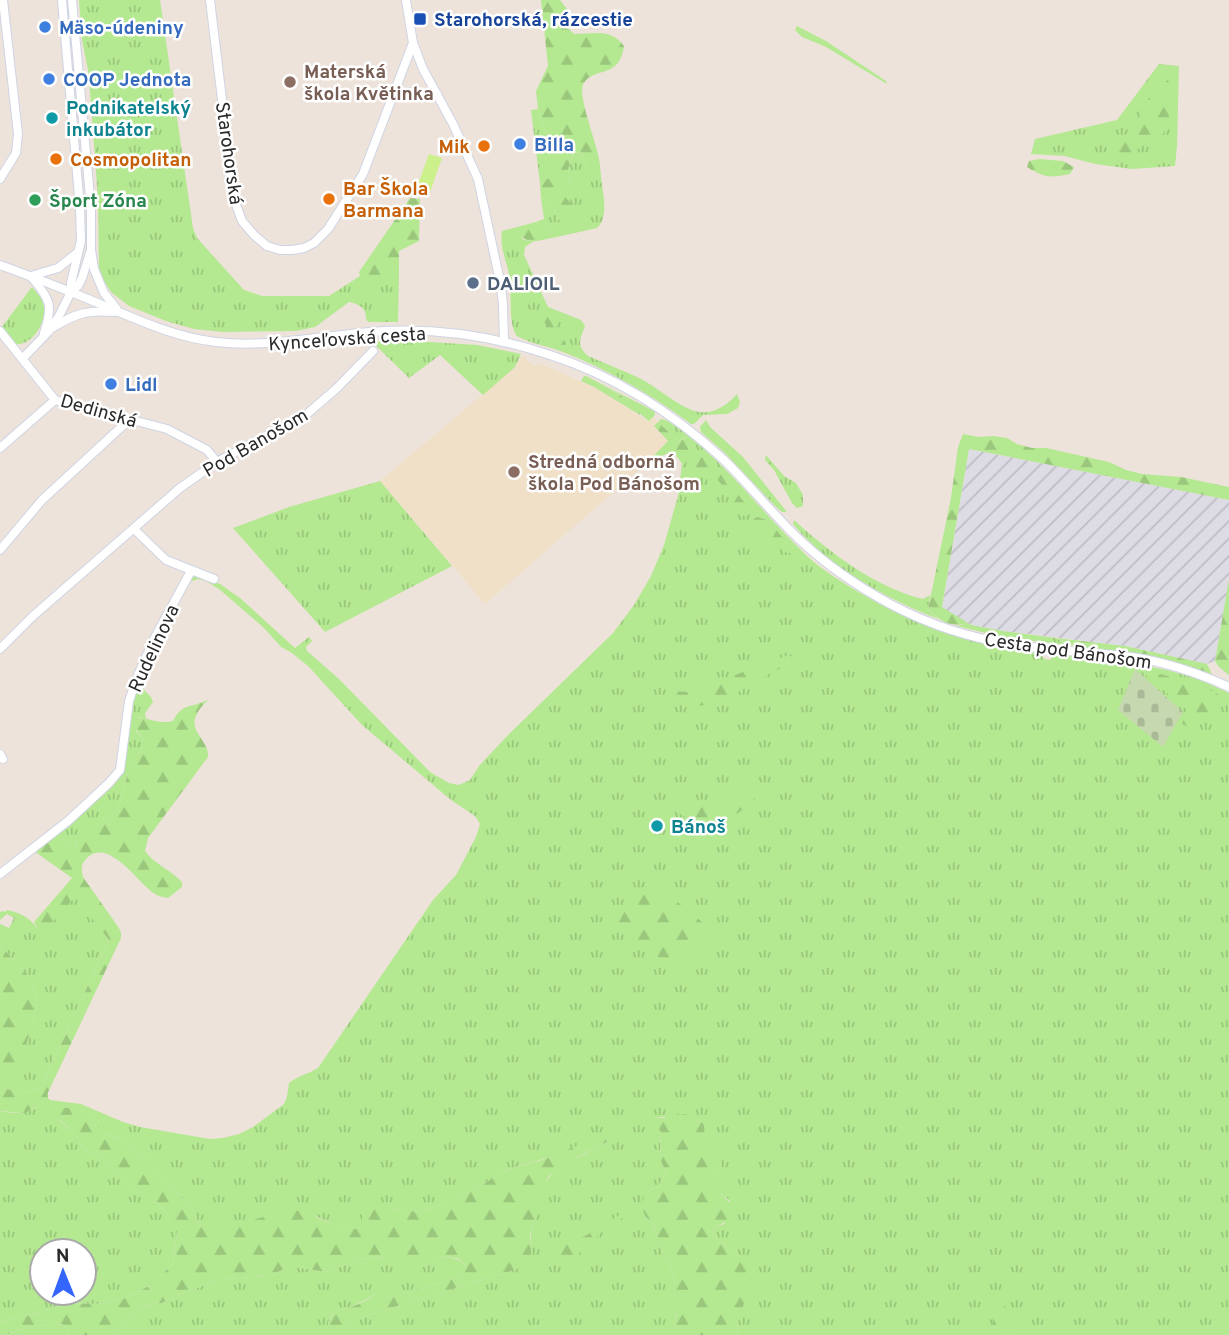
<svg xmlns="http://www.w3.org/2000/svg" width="1229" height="1335" font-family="Overpass,sans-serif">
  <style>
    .industrial { fill: url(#industrial-furrows) }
    .education { fill: #f0e0c7 }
    .grass { fill: url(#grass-tufts); fill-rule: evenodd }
    .forest { fill: url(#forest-firs) }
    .cemetery { fill: url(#cemetery-stones) }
    .pitch { fill: #ccf08c }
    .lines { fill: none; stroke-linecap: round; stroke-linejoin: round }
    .minor-casing { stroke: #cfd4e4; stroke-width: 10 }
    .minor { stroke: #fff; stroke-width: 8 }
    .transit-dot { fill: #1a4fb4; stroke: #fff; stroke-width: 2.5 }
    .shop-dot { fill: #3f7fe0; stroke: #fff; stroke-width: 2.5 }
    .education-dot { fill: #8d6e63; stroke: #fff; stroke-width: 2.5 }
    .culture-dot { fill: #0f9aa8; stroke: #fff; stroke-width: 2.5 }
    .food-dot { fill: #e8710a; stroke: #fff; stroke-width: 2.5 }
    .leisure-dot { fill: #2e9e5b; stroke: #fff; stroke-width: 2.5 }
    .service-dot { fill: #5c6f8a; stroke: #fff; stroke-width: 2.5 }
    .labels { text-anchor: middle; stroke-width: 5; stroke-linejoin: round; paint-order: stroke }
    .transit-label { font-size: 19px; font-weight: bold; fill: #164399; stroke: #fff; text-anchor: start }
    .shop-label { font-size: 19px; font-weight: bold; fill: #366cbe; stroke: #fff; text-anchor: start }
    .education-label { font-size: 19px; font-weight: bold; fill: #785e54; stroke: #fff; text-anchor: start }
    .culture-label { font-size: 19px; font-weight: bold; fill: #0d838f; stroke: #fff; text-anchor: start }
    .food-label { font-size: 19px; font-weight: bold; fill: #c56008; stroke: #fff; text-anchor: start }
    .street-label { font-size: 19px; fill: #292929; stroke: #fff }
    .leisure-label { font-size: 19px; font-weight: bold; fill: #27864d; stroke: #fff; text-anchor: start }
    .service-label { font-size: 19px; font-weight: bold; fill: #4e5e75; stroke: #fff; text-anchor: start }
  </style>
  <defs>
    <pattern id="industrial-furrows" width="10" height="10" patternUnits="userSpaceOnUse" patternTransform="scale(1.75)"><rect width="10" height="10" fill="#dddbe4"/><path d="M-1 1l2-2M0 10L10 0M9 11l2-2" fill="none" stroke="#bebcc4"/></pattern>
    <pattern id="grass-tufts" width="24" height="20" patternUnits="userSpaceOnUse" patternTransform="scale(1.75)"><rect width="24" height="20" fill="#b4e891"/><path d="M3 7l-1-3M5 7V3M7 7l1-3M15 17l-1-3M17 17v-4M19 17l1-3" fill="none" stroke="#9bc77d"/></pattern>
    <pattern id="forest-firs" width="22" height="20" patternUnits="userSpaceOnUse" patternTransform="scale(1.75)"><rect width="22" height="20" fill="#b4e891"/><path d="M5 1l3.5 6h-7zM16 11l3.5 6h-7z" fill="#9bc77d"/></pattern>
    <pattern id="cemetery-stones" width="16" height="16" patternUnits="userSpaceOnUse" patternTransform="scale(1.75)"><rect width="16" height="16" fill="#c6d8af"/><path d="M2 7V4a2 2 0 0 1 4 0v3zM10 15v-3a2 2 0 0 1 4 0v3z" fill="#aab997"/></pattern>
  </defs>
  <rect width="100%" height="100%" fill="#ede3da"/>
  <path class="industrial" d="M969,449L1229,500V579L1215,661L1207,664L1125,646L1003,631L971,625L942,608Z"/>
  <path class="education" d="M521,356L526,357V360L535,366L539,363L594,387L648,421L653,417L658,422L654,427L668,441L647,463L485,604L380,481L515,367Z"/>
  <g class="grass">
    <path d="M79,0H160L193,228L197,238L244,290L262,296H329L360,276H399L398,322H369L366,320C367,308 359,304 349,302L315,327L296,331L223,332L194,329L166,321L129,306L111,292L104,281L99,269L98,200L91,102L88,70L82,40Z"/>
    <path d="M797,26L826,41L886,81L887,84L826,47L802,37L795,30Z"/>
    <path d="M1159,64L1179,66L1177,146L1175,166L1132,169L1095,164L1065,156L1031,154L1035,139L1117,120Z"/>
    <path d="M538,109L553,153V177L540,183L531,110Z"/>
    <path d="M582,152L585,169L592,177L601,176C602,191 610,217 597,228L552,238L548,228L536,222L544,219L541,198L552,204L559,220L576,210L564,197L571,187L568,169L574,153Z"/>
    <path d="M517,227V233L524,240L534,241L525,247L524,255L548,307L581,320L585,326C580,340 576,345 588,356C606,364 625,371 643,380C658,388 684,411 700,412C715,414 727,405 737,394L740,402L738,408L727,414L703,415L694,424H691C652,395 609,370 563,352C548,346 531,344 517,336C508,324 512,297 510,281C508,262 499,249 502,231Z"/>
    <path d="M32,287C37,293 43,299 44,307C46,324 31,347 14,344L1,328Z"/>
    <path d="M398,340L477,345L521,354L515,367L483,395L440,355L409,378L372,342Z"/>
    <path d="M586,376L654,411L655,415L649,421C639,414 633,406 624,398C614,389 601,385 588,380Z"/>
    <path d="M661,419C669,420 676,427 683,432C730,467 765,516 807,556C821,569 839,580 855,590C914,625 967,644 1034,653L1041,655L1044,659L1050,660L1053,654L1136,664L1167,670L1198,679L1229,693V1335H1007L1017,1325L999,1333V1335H737L743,1258L716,1239L712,1234L715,1227L724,1224L730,1201L715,1189L713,1186L715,1180V1174L721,1167C720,1157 714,1154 709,1146C704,1138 702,1130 700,1121L692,1122L680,1115L655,1118V1122L661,1132L660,1158L666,1174L658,1186L647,1192L645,1216L654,1225L661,1250L668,1262L675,1279L673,1291L676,1309L674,1335H113L132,1314L147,1305L161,1303L209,1283L225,1279L268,1276L287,1268H301L326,1272L362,1259L376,1257L388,1258L424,1266L445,1256L459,1260L465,1265L462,1275L455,1278L396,1296L386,1298L376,1294C369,1298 361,1302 354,1306C342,1311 329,1309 328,1326H344L368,1315L517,1269L531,1253C529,1238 532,1225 537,1210C539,1203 538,1195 541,1188C548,1170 595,1149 613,1139L509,1169L476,1188L441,1205L419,1212L387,1208L362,1224L359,1229C345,1230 332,1225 320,1218C311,1214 307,1211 298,1211L219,1230H205L198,1223L193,1210L180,1196L159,1177L147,1157L137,1153L121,1140L100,1131L87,1113L76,1108H56L59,1120L77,1136L81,1146L87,1151L102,1158L149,1201L158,1203L163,1209L177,1231L173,1264L151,1285L121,1300L96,1304L71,1303L60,1305L32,1315L0,1322V1111C22,1115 38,1113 48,1092V1098L50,1100L81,1104L123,1122L140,1127L210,1139L223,1138L239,1134L253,1127L284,1104L287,1097L289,1083C298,1076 308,1074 318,1068L433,900L456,875L476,837L480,824L475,816L451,800L362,725L308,666L292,653L281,647L264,628L219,589L206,581L198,579L189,582L192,575H196L220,584L240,598L295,648L309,637L312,641L306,647L307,651L339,679L430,772L449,783L459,785L470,780L479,766L507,736L613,633L634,605L651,576L664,545L678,496L682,464L685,463L686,437L679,441L676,439L658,422ZM42,1251H84V1293H42Z"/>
    <path d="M706,420L710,427L743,457L787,512H782L775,506L725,453L701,432L700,427Z"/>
    <path d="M766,455L784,476L796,483L803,495V506L797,508L792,503L774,470L765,460Z"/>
    <path d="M380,481L452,566L325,632L233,528L289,507Z"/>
    <path d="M794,520C829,552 876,588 923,599L930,595L928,609L938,619C887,599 829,567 793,524Z"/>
    <path d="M968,623L971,625L1003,631L1056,638L1067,645L1002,637L957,626Z"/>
    <path d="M141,674C141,680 141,687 145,691C149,696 151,695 153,702L145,713L146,719L139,717L136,731L143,738L145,745L130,765L119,807L101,826H90L77,839L76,848H70L58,832L120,775L130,712Z"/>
    <path d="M75,896L109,940L40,1089L23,1093L1,1088L17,1074L37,1009L33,981L0,945V924L9,928L14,918L7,914L0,920V912L3,911L5,912L7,910C25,914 33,920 41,935Z"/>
    <path d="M62,1324L68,1328L69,1335H5L32,1325L50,1326Z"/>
  </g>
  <g class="forest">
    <path d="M541,0H560L567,9L568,28L574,34C594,34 611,28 624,46C619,81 593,65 583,85C578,95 595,140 598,154C600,161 600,168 601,176L592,178L585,169L582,152L574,153L568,169L571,187L565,197L577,210L576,222L565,225L559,220L552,204L541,198L540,183L553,176V153L538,109L536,91L548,66Z"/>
    <path d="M1168,80L1174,99L1164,133L1126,156L1113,151L1116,142L1133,129L1151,94Z"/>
    <path d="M1039,159L1063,161L1074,167L1070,174C1051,178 1044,178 1027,167L1029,161Z"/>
    <path d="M410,198L420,199L419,241L399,251V276H360L359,272Z"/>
    <path d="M536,222L548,228L552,238C537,241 529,245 517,233V227Z"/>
    <path d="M544,312L554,317L557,323L553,334L555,337L565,341L566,344L564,348L549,342L545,338L546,325L542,318Z"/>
    <path d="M584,376H586L589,380C608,387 625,396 639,411L640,415L594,387L581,381Z"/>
    <path d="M658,422L676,439L679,441L689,436L690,441L685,464H682C670,442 662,460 647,463L668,441L654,426Z"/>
    <path d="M963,434L979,437L993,436L1007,438L1017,444L1032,448H1046L1109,462L1126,470L1142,474L1181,477L1229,487V500L969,449L942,607L968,623C950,628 940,621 928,609L951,498L958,447Z"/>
    <path d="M699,450L735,483L737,493L750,510L745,516L739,515C729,494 723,480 702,469L694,472L691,469L694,453Z"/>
    <path d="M757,517L767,520L792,548V553H787L770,540L756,541L749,533V522Z"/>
    <path d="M1229,579V675L1219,667L1215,661Z"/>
    <path d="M1056,638L1125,646L1207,664L1212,674C1189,666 1167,659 1143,654C1116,649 1079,653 1056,638Z"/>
    <path d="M789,655L793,658C787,667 780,668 771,673C751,685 704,715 681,704C677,702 674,700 671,698L672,691L689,692Z"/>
    <path d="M1143,669L1202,686L1229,700L1226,705L1203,714L1187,726L1182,724L1185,717L1186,709L1141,671Z"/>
    <path d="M208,700C204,704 199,709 197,714C187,731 210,741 208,757L148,838L145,851C154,864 171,870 182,882V887L168,898C163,897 157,896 152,892C137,881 109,839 88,857C81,863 81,869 83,877L119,928L121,933V938L43,1103L25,1113L0,1111V945L33,981L37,1009L17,1075L2,1088L23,1093L40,1089L109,940L75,897L41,936L34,922L72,878L34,851L58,832L70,848H76L78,831L90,826H101L119,807L130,765L145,745L143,738L131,724L133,718C147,716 158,725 173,721C182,703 191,708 208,700Z"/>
    <path d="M749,790L755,799C731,822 710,831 680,814L679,802H690L706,805L724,803L738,793Z"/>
    <path d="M650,887L663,890L713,931V935L683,963L674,968L610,922L633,896Z"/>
    <path d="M56,1108H77L87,1113L100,1131L121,1140L137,1153L147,1157L159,1177L180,1196L193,1210L198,1223L205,1230C238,1230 271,1209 302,1211C308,1211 312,1214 317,1217C330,1224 344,1230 359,1229L362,1224V1203L387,1208L419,1212L441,1205L476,1188L509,1169L542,1160L611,1132L615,1131L617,1135L613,1139L580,1156L548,1177L541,1189L539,1203L530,1235L531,1253L527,1262L517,1269L368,1315L344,1326L336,1328L328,1326C330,1309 341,1311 354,1306C362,1303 369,1298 376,1294L386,1298L396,1296L455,1278L462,1275L465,1265L459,1259L445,1256L424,1266L416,1265L388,1258L376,1257L362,1259L326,1272L301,1268H287L268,1276L225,1279L209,1283L161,1303L147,1305L132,1314L113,1335H69L68,1328L62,1324L50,1326L32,1325L5,1335H0V1322L32,1315L60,1305L71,1303L96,1304L121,1300L151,1285L173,1264L177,1231L163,1209L158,1203L149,1201L102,1158L87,1151L81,1146L77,1136L52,1113L51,1111Z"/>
    <path d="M670,1111L680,1115L686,1114L691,1117L693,1122L700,1121L704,1123C704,1146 713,1146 722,1163L721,1167L715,1174V1180L714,1186C719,1195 729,1198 733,1208C728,1219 726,1223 715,1227L712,1234L716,1239L743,1258L752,1277L738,1323L737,1335H674L676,1310L673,1291L675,1279L668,1262L661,1250L654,1225L645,1216L641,1203L647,1192L658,1186L666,1174L660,1158L661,1132L654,1122V1118H665Z"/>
    <path d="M627,1209L630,1210L631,1212C622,1219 612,1224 603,1231C585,1245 572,1272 547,1254C551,1246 557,1248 565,1245C583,1239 604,1224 620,1215Z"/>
    <path d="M1001,1304L1011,1310L1018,1322L1014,1329L1007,1335H999L993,1330C993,1317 991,1313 1001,1304Z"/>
  </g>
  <path class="cemetery" d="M1135,669L1183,712L1163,747L1118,710Z"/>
  <path class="pitch" d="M429,154L442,158L430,192L417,187Z"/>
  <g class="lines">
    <defs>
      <g id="minor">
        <path d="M62,0L80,208L81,241L71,283V292"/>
        <path d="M72,0L91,208V250L94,269L104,293L116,308"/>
        <path d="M210,0L234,199L242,221L254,235L267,246L280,250H292L304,248L314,243L328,229L363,174L413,43"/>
        <path d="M406,0L413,43L423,69L453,124L478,179L501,286L503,304L504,342"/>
        <path d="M394,96L407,92L437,94"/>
        <path d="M0,179L16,153L18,134L3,0"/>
        <path d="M0,265C30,276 59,287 88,299C130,316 171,337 216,342C267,348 319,336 371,332C431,327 493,336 550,355C615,376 673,413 723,459C750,485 774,516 802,542C828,566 859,587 890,604C928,624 969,638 1011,644C1051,651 1092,652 1132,657C1166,662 1198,673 1229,687"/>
        <path d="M31,276L58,268L77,253"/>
        <path d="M33,279C51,300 53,307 44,333"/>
        <path d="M54,327C76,313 88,310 114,312"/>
        <path d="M0,331L55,400L167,429L207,450L217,462"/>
        <path d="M23,358L49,331L59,316L71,292L78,286L82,278L90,253"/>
        <path d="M0,448L55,400"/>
        <path d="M134,529L166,560L214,579"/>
        <path d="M0,550L42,500L130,419"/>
        <path d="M0,649L33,616L180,488L217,462L307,414L337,388L373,351"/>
        <path d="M0,754L3,759"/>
        <path d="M0,874L68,821L109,783L120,770L129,701L138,675L153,641L191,571"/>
      </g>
    </defs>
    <use href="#minor" class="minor-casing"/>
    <use href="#minor" class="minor"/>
  </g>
  <rect class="transit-dot" x="413" y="12" width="14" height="14" rx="3.5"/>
  <g class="shop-dot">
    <circle cx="45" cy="27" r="7"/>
    <circle cx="49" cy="79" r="7"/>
    <circle cx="520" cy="144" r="7"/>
    <circle cx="111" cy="384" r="7"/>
  </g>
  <g class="education-dot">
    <circle cx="290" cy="82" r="7"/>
    <circle cx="514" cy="472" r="7"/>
  </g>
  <g class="culture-dot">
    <circle cx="52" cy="118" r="7"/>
    <circle cx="657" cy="826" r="7"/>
  </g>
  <g class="food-dot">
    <circle cx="484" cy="146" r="7"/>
    <circle cx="56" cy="159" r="7"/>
    <circle cx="329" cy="199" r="7"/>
  </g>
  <circle class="leisure-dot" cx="35" cy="200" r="7"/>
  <circle class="service-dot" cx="473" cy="283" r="7"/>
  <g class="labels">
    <g class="transit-label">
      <text x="434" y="26">Starohorská, rázcestie</text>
    </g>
    <g class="shop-label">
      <text x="59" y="34">Mäso-údeniny</text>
      <text x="63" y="86">COOP Jednota</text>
      <text x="534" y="151">Billa</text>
      <text x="125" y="391">Lidl</text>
    </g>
    <g class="education-label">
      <text x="304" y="78">Materská<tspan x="304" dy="22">škola Květinka</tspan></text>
      <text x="528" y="468">Stredná odborná<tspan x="528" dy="22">škola Pod Bánošom</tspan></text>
    </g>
    <g class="culture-label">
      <text x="66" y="114">Podnikatelský<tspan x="66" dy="22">inkubátor</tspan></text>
      <text x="671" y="833">Bánoš</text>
    </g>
    <g class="food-label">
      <text x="470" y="153" text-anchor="end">Mik</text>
      <text x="70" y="166">Cosmopolitan</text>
      <text x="343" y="195">Bar Škola<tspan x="343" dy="22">Barmana</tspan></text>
    </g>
    <g class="street-label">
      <text transform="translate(230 153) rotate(82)" y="7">Starohorská</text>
      <text transform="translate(347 338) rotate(-4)" y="7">Kynceľovská cesta</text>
      <text transform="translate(99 410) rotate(16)" y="7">Dedinská</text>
      <text transform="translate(255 442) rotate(-30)" y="7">Pod Banošom</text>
      <text transform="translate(153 648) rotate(-65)" y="7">Rudelinova</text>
      <text transform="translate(1068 650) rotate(8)" y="7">Cesta pod Bánošom</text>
    </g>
    <g class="leisure-label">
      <text x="49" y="207">Šport Zóna</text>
    </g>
    <g class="service-label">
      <text x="487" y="290">DALIOIL</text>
    </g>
  </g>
  <g transform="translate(63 1272) rotate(359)"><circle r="33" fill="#ffffff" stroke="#a9a9a9" stroke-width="2"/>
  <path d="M0-5L12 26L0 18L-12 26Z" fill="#3466ff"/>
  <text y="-10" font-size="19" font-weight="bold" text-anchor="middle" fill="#292929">N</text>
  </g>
</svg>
